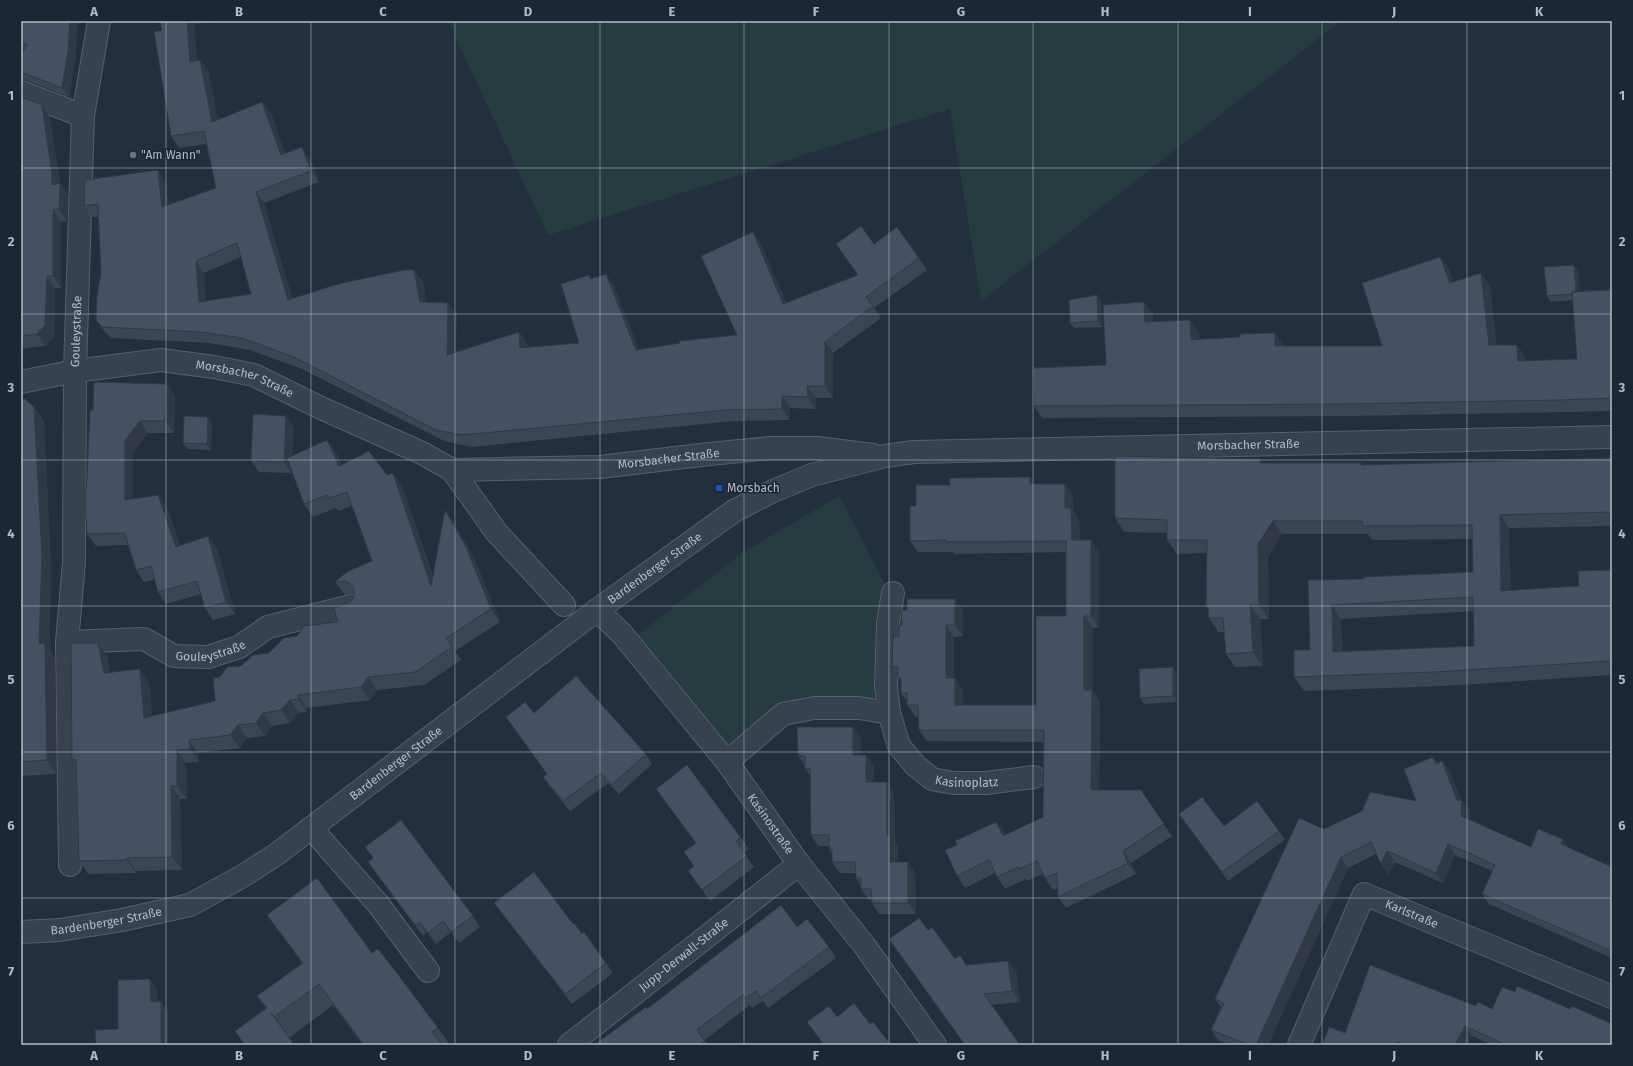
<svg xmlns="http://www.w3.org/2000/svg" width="1633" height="1066" font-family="'Fira Sans',sans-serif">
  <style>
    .green { fill: #263c3f }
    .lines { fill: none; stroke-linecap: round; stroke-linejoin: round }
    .street-casing { stroke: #565f6c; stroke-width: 24 }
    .street { stroke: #38414e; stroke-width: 22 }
    .wall { fill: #3b4654; fill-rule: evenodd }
    .shaded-wall { fill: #303945 }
    .building { fill: #455162; stroke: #303945; fill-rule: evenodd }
    .grid { fill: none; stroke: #b4bcc9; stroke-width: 1; stroke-opacity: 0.55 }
    .worship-dot { fill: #6b7280; stroke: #1d2633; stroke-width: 1.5 }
    .transit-dot { fill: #1a4fb4; stroke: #1d2633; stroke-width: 1.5 }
    .labels { text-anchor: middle; stroke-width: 3; stroke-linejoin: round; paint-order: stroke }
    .poi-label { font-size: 12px; fill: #b4bcc9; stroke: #1d2633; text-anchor: start }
    .street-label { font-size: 12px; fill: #b4bcc9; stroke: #1d2633 }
    .neatline { fill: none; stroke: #b4bcc9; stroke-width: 1.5 }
    .grid-label { font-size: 13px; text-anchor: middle; font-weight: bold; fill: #b4bcc9 }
  </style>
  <rect width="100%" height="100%" fill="#242f3e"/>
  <g class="green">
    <path d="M448,21H1341L981,301L950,109L548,235Z"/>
    <path d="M839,496L886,586L876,631L874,700L807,696L780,708L723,748L634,638L742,553Z"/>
  </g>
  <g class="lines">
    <defs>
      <g id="street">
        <path d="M21,92L83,116"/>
        <path id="s1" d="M21,382L75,371L161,360L214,367L254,375L321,408L422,453L452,470L600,467L709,454L771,448H817L873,455"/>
        <path d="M452,470L497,533L564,605"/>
        <path id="s2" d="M893,593L888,623L886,686L889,713L899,746L915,765L932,779L953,783H986L1034,777"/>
        <path id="s3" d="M597,610L622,634L727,762L799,864L864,945L935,1045"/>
        <path id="s4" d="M67,642L144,639L174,656L208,657L239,647L268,627L351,606"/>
        <path d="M727,762L783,714L814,708H859L889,713"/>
        <path d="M311,828L378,904L428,971"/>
        <path id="s5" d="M70,865L67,642L74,562L75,371L83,116L99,21"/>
        <path id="s6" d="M21,932L60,930L122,920L190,905L241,877L277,854L597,610L734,511L773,491L812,475L885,456L914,452L1612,437"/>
        <path id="s7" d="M569,1045L799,864"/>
        <path id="s8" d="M1299,1045L1364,894L1612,997"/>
      </g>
    </defs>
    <use href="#street" class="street-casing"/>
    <use href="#street" class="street"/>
  </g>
  <g class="wall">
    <path d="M21,21H78L75,61L69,97L26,80H21V55L24,50L21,49Z"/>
    <path d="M160,21H219L194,24L197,61L200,60L209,72L217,120L262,102L271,113L285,154L310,159L319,182L264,203L292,298L414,270L423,282L426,302L448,303L457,314L455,352L519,332L527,343L528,347L579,343L589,275L591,278L614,286L639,350L737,335L761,244L786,303L858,275L874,244L919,258L927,270L874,308L881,318L833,353V398H816V409L790,408V420L734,421L471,447L444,441L302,369L250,350L209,343L111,338L104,331L96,320L101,273L98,217H92L84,206L166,182L168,205L216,188L206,144L179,148L171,136L162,30ZM241,257L251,294L206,301L204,273Z"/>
    <path d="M21,97L50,117L60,184L68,195L67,221L61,222V288H55L54,337L45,346L21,349Z"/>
    <path d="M1440,257L1449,269L1453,282L1490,285L1496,345H1517L1525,357V361L1577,359L1573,300L1551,302L1547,296L1578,271L1579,291L1612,289V411L1569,412L1350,416L1042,418L1034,406L1106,365L1144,302L1153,314V322L1199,332V339L1240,337L1275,333L1283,346H1382Z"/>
    <path d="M1097,295L1101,301L1102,327L1074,328L1070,323Z"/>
    <path d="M166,384L175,396L174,433H148L133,452V499L167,507L180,546L217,548L235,614L213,620L205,608L201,594L166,604L158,592L155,579L144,582L136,570L128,545L96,546L87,534V479Z"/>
    <path d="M21,399L34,407L44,421L51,569L49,649L55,657L56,774L21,776Z"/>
    <path d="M208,417L212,423L211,450L187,449L183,443Z"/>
    <path d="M294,427L292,456L327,440L336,453L342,465L387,475L402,486L433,576L445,510L454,523L475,560L500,622L455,651L461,660L424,685L377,690L370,700L307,708V712L299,713L290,723L272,726L265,736L247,738L240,748L198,753L199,762L186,763L187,799H180L182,870L136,871V873L88,874L79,861L77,766L72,760L98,643L107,656L110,672L149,682L152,716L215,701L220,677L241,666L269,653L297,636L338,622L354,597V594L345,595L335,582L372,561L352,506L338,511L336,508L313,517L304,504L292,471V473L259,472L251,460Z"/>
    <path d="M1612,458V526L1509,528L1510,590L1579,586L1612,570V675L1444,686L1304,691L1294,677L1310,650L1308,580L1364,579L1473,572L1472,539L1372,540L1368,534H1282L1268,557L1269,619H1260L1263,666L1235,667L1226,654L1224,632H1218L1209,618L1208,609L1206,607L1207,553L1177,554L1167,540V533L1124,532L1115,518L1260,459L1262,463H1361L1363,465ZM1474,611V646L1342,651L1341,619Z"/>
    <path d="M1030,477L1035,484H1065L1073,495V510L1079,519L1080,540L1099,551V627L1093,628V691L1100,702L1099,790L1149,802L1172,836L1131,863L1136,874L1066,908L1058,897V888L1053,890L1045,878L1042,874L1027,881L1026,879L1005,889L997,877L995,873L965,888L957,876V845L996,822L1005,835L1043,817L1044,742L927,741L919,730L918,717H916L907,705V701L901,693V682L898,678V675L892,667L902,625L963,610V636L954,637V678L963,690V705H1036L1066,616V552L954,554L953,552H918L910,541L916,506Z"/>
    <path d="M1177,673V702L1144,704L1140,698Z"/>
    <path d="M534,713L646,754L652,764L619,794L608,783L570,811L550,787L543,777L547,774Z"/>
    <path d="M853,727L861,738V755H866L874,766V782H887L894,793L895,842L898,846V862H908L915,873L916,914H879L872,903L871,900H869L861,889V886L856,878V873H840L832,862V854L829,849V846H818L811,835L810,775L805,769V766L798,755Z"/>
    <path d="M1433,757L1437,763L1442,761L1449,771L1461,800L1462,801L1470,811L1469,819L1531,847L1563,839L1569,848L1612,867V958L1489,904L1482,894L1492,871L1476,864L1455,855L1443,883L1395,862L1388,874L1381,864L1376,854L1348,868L1268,1045H1230L1218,1040L1211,1030L1221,1007L1215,999L1324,829L1416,801Z"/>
    <path d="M656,789L741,838L749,849L744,853L754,867L710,901L688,871L694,866L684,852L696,843Z"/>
    <path d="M1179,814L1224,826L1279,831L1285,840L1228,881Z"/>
    <path d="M368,862L473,916L480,927L459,943L451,932L436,944L427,932L423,936Z"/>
    <path d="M494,903L573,924L606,963L613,973L572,1004Z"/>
    <path d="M267,915L372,953L438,1028L450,1045H363L333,1005L289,1038L294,1045H244L235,1031L266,1008L257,996L302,963Z"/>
    <path d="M797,927L829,947L836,958L768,1008L763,1001L752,1008L750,1005L705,1040L708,1045H594L647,1009Z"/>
    <path d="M928,930L955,959L966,965L1016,971L1020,1002L991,1005L965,1045Z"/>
    <path d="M1476,1006L1492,1009L1612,1045H1491L1472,1036L1467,1045H1322L1345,1033Z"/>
  </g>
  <g class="shaded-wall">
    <path d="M70,21H78L75,61L69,97L62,88Z"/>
    <path d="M187,21H192L194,24L198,74L190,62Z"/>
    <path d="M200,60L209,72L220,133L212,122Z"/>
    <path d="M262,102L271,113L289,166L281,155Z"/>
    <path d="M42,105L50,117L60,184L68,195L67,221L59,209L52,185Z"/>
    <path d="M302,147L310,159L319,182L311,171Z"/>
    <path d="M158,170L166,182L170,219L162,207Z"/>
    <path d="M256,192L264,203L296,311L288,300Z"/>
    <path d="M53,210L61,222V288L53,276Z"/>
    <path d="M753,232L761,244L791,316L783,304Z"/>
    <path d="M1440,257L1449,269L1458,295L1450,283Z"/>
    <path d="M196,261L204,273L207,313L199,302Z"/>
    <path d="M1574,265L1578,271L1580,299L1576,293Z"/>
    <path d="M414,270L423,282L428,314L420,302Z"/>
    <path d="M1481,273L1490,285L1498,357L1489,345Z"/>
    <path d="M606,274L614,286L644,362L636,350Z"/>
    <path d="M47,276L55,288L54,337L45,346L37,334Z"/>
    <path d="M1097,295L1101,301L1102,327L1098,321Z"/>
    <path d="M1144,302L1153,314L1154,334L1145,322Z"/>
    <path d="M448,303L457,314L455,367L447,355Z"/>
    <path d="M1190,320L1199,332L1200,352L1191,340Z"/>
    <path d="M519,332L527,343L529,359L520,348Z"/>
    <path d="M1275,333L1283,345V358L1275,346Z"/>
    <path d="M825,342L833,353V398L825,386Z"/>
    <path d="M1517,345L1525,357L1527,373L1518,361Z"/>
    <path d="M166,384L175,396L174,433L165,421Z"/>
    <path d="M807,386L816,398V409L808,397Z"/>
    <path d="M782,396L790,408V420L782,409Z"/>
    <path d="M34,407L44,421L51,569L49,649L55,657L56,774L47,760L39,643Z"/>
    <path d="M286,416L294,427L292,473L284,462Z"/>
    <path d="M208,417L212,423L211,450L207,444Z"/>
    <path d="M140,421L148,433L133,452V512L125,500V440Z"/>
    <path d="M327,440L336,453L348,479L339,466Z"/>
    <path d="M393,473L402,486L440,599L431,586Z"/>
    <path d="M1030,477L1038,489L1030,484Z"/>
    <path d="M1065,484L1073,495V510L1079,519L1080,552L1072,540L1065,508Z"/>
    <path d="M158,495L167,507L185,559L176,547Z"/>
    <path d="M445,510L454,523L475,560L500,622L491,609Z"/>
    <path d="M1500,515L1509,528L1511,605L1501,591Z"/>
    <path d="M1273,521L1282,534L1268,557L1269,619L1259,605L1258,544Z"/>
    <path d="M208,536L217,548L235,614L226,602Z"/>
    <path d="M1091,540L1099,551V627L1091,616Z"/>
    <path d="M955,599L963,610V636L955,625Z"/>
    <path d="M1250,605L1260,619L1263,666L1253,652Z"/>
    <path d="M1332,605L1341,619L1342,665L1333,652Z"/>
    <path d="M1084,616L1093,628V691L1100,702L1099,802L1091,790L1084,690Z"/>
    <path d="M946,625L954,637V690L946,678Z"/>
    <path d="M98,643L107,656L113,686L104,673Z"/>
    <path d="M1173,667L1177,673V702L1173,696Z"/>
    <path d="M140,669L149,682L153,731L144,718Z"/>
    <path d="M368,677L377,690L370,700L361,687Z"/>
    <path d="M955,678L963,690V717L955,705Z"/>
    <path d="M298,695L307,708V712L298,699Z"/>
    <path d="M290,700L299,713L290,723L281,710Z"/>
    <path d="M263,713L272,726L265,736L256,723Z"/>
    <path d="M238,725L247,738L240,748L230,735Z"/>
    <path d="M853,727L861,738V766L853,755Z"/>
    <path d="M189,740L198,753L199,762L190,749Z"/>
    <path d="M177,750L186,763L187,799L177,786Z"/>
    <path d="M866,755L874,766V793L866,782Z"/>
    <path d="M1442,761L1449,771L1462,804V801L1470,811L1469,826L1461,816L1457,800Z"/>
    <path d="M887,782L894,793L895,842L898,846V873L890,862L887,835Z"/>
    <path d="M171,786L180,799L182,870L172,857Z"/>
    <path d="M996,822L1005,833L1011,848L1003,836Z"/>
    <path d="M1563,839L1570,850L1561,844Z"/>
    <path d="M1448,844L1455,855L1443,883L1436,873Z"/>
    <path d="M1123,851L1131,863L1136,874L1128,863Z"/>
    <path d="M1387,851L1395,862L1388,874L1381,864Z"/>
    <path d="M1341,857L1348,868L1268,1045H1256Z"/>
    <path d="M127,858L136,871V873L127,860Z"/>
    <path d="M908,862L915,873L916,914L908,903Z"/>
    <path d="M1008,961L1016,971L1020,1002L1012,991Z"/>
    <path d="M150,979L157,989L158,1012L151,1002Z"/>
    <path d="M161,1001L168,1011V1045H161Z"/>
    <path d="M1465,1026L1472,1036L1467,1045H1455Z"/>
  </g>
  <g class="building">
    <path d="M21,21H70L68,51L62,88L21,72V55L27,45L21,42Z"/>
    <path d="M160,21H187L190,62L200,60L212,122L262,102L281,155L302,147L311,171L256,192L288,300L338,284L404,270H414L420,302L448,303L447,355L519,332L520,348L579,343L561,284L589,275L590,279L606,274L636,350L680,343L679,341L737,335L701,256L753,232L783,304L858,275L836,244L861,226L874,244L897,227L919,258L866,297L873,306L825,342V386H807L808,397L782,396V409L726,410L463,435L436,430L294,357L242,338L201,332L102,327L96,320L97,295L101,273L98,204L84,206L85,180L158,170L162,207L216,188L204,131L171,136L154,32L162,30ZM237,243L251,294L199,302L196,261Z"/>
    <path d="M21,97L42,105L52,174V185L60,183L59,209L53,210V276H47L45,325L37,334L21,336Z"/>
    <path d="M1440,257L1450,283L1481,273L1489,345H1517L1518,361L1577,359L1572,292L1612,290V398L1560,400L1341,404L1034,406L1033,368L1106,365L1103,305L1144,302L1145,322L1190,320L1191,340L1240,337V334L1275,333V346H1382L1362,283Z"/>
    <path d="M1574,265L1576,291L1572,292V294L1547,296L1544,267Z"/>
    <path d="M1097,295L1098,321L1070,323L1069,300Z"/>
    <path d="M94,382L166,384L165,421H140L125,440V500L158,495L176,547L208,536L226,602L205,608L197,581L158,592L151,566L136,570L125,533L87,534L85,499L87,479L90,410H93Z"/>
    <path d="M21,399H25L34,407L42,555L39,643H45L47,760L21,762Z"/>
    <path d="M253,414L286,416L284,462L251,460Z"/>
    <path d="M184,416L208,417L207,444L183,443Z"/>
    <path d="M327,440L339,466L369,451L387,475L393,473L431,586L445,510L466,547L491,609L446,638L452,647L415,672L368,677L361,687L298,695V699L290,700L281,710L263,713L256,723L238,725L230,735L189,740L190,749L177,750V786H171L172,857L127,858V860L79,861L76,759L72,760L71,643H98L104,673L140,669L144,718L215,701L213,678L220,677L227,667L241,666L253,655L269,653L284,638L297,636L304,626L338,622L334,608L350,602L354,597V590L351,585L346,581L335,582L347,572L372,561L347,492L329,498L327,495L304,504L287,458Z"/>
    <path d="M1115,456L1260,459V463H1361V465L1612,458V512L1500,515L1501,591L1579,586L1578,571L1612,570V661L1434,672L1294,677V650H1310L1308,580L1364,579V577L1473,572L1472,525L1363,526L1362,521H1273L1258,544L1259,605H1250L1253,652L1226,654L1223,618H1209L1208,607H1206L1207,540H1167V520L1115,518ZM1473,597L1474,646L1333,652L1332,605Z"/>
    <path d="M1030,477V484H1065V508H1071L1072,540H1091V616H1084V690H1092L1091,790H1141L1164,824L1123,851L1128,863L1058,897L1057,873L1045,878L1037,861L1019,869L1018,867L997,877L989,860L957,876L945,850L957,845L955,841L996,822L1003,836L1043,817L1044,730H919L918,705H907V693H901V678H898V667H892L893,636L899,637V625H902L901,610H907V599H955V625H946V678H955V705H1036V616H1066V541L946,542V540L910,541V506H916V485H950L949,478Z"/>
    <path d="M1173,667V696L1140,698L1139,669Z"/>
    <path d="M576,676L646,754L612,785L601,773L563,801L543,777L547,774L506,717L525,702L534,713Z"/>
    <path d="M797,727H853V755H866V782H887V835H890V862H908V903H872L871,889H861V878H856L855,862H832V849H829V835H811L810,768L805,769V756L798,755Z"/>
    <path d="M1433,757L1436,764L1442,761L1457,800L1462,801L1461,816L1531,847L1538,829L1563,839L1561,844L1612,867V951L1482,894L1495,865L1469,853L1448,844L1436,873L1387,851L1381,864L1371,842L1341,857L1256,1045H1250L1211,1030L1224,1003L1215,999L1299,818L1324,829L1362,811L1370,792L1416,801L1404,769Z"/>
    <path d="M687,765L741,838L736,841L747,856L702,890L688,871L694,866L684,852L696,843L656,789Z"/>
    <path d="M1202,797L1224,826L1257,801L1279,831L1222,872L1179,814Z"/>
    <path d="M401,820L473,916L451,932L443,921L428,933L420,922L415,925L368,862L373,858L365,847Z"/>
    <path d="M534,872L573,924L574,923L582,934L584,932L606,963L565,994L494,903Z"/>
    <path d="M317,878L372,953L378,949L400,977L438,1028L432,1032L442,1045H364L319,984L274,1017L271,1013L293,1043L290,1045H245L235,1031L267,1008L257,996L303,963L267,915Z"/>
    <path d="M781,905L797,927L807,919L829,947L761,998L756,991L745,998L743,995L697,1030L705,1041L700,1045H594L646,1007L647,1009Z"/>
    <path d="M919,918L928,930L932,927L955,959L960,955L966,965L1008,961L1012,991L984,994L1020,1045H965L889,939Z"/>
    <path d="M1370,965L1476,1006L1478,1002L1492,1009L1502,987L1515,992L1517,986L1570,1009L1572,1006L1612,1024V1045H1506L1465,1026L1455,1045H1406L1398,1042L1397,1045H1354L1352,1044V1045H1322L1329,1027L1345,1033Z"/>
    <path d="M150,979L151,1002L161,1001V1045H96L95,1030L118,1029V980Z"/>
    <path d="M854,1003L870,1024L873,1022L891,1045H824L807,1022L829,1006L837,1017Z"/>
  </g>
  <path class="grid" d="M166,21V1045M311,21V1045M455,21V1045M600,21V1045M744,21V1045M889,21V1045M1033,21V1045M1178,21V1045M1322,21V1045M1467,21V1045M21,168H1612M21,314H1612M21,460H1612M21,606H1612M21,752H1612M21,898H1612"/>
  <circle class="worship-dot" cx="133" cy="155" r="4"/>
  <rect class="transit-dot" x="715" y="484" width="8" height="8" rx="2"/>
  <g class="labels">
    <g class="poi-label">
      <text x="141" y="159">"Am Wann"</text>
      <text x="727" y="492">Morsbach</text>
    </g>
    <g class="street-label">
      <text dy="4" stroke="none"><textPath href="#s5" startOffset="534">Gouleystraße</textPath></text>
      <text dy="4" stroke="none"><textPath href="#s1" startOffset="228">Morsbacher Straße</textPath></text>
      <text dy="4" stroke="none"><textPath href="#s6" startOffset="1369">Morsbacher Straße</textPath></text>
      <text dy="4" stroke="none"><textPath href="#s1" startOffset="673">Morsbacher Straße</textPath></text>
      <text dy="4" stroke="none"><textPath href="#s6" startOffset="746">Bardenberger Straße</textPath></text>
      <text dy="4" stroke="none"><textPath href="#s4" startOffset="149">Gouleystraße</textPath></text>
      <text dy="4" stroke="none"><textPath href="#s6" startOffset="422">Bardenberger Straße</textPath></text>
      <text dy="4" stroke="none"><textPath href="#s2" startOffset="237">Kasinoplatz</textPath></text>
      <text dy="4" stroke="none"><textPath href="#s3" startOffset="276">Kasinostraße</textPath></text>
      <text dy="4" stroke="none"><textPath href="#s8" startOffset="216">Karlstraße</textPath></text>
      <text dy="4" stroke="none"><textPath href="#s6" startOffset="86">Bardenberger Straße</textPath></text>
      <text dy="4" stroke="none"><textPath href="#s7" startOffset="146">Jupp-Derwall-Straße</textPath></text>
    </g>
  </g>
  <rect width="1633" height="1066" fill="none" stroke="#1d2633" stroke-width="44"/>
  <rect x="22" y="22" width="1589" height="1022" class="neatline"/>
  <g class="grid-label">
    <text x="94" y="16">A</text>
    <text x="239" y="16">B</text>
    <text x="383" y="16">C</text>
    <text x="528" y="16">D</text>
    <text x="672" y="16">E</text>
    <text x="816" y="16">F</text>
    <text x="961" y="16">G</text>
    <text x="1105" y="16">H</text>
    <text x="1250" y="16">I</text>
    <text x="1394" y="16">J</text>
    <text x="1539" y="16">K</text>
    <text x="11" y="100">1</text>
    <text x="1622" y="100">1</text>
    <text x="11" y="246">2</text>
    <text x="1622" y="246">2</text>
    <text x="11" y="392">3</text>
    <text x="1622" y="392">3</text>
    <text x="11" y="538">4</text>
    <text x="1622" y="538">4</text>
    <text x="11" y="684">5</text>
    <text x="1622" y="684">5</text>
    <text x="11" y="830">6</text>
    <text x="1622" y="830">6</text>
    <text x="11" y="976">7</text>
    <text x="1622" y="976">7</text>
    <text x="94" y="1060">A</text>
    <text x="239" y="1060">B</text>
    <text x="383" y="1060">C</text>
    <text x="528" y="1060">D</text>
    <text x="672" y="1060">E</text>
    <text x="816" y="1060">F</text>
    <text x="961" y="1060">G</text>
    <text x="1105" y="1060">H</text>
    <text x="1250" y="1060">I</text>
    <text x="1394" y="1060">J</text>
    <text x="1539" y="1060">K</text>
  </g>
</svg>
